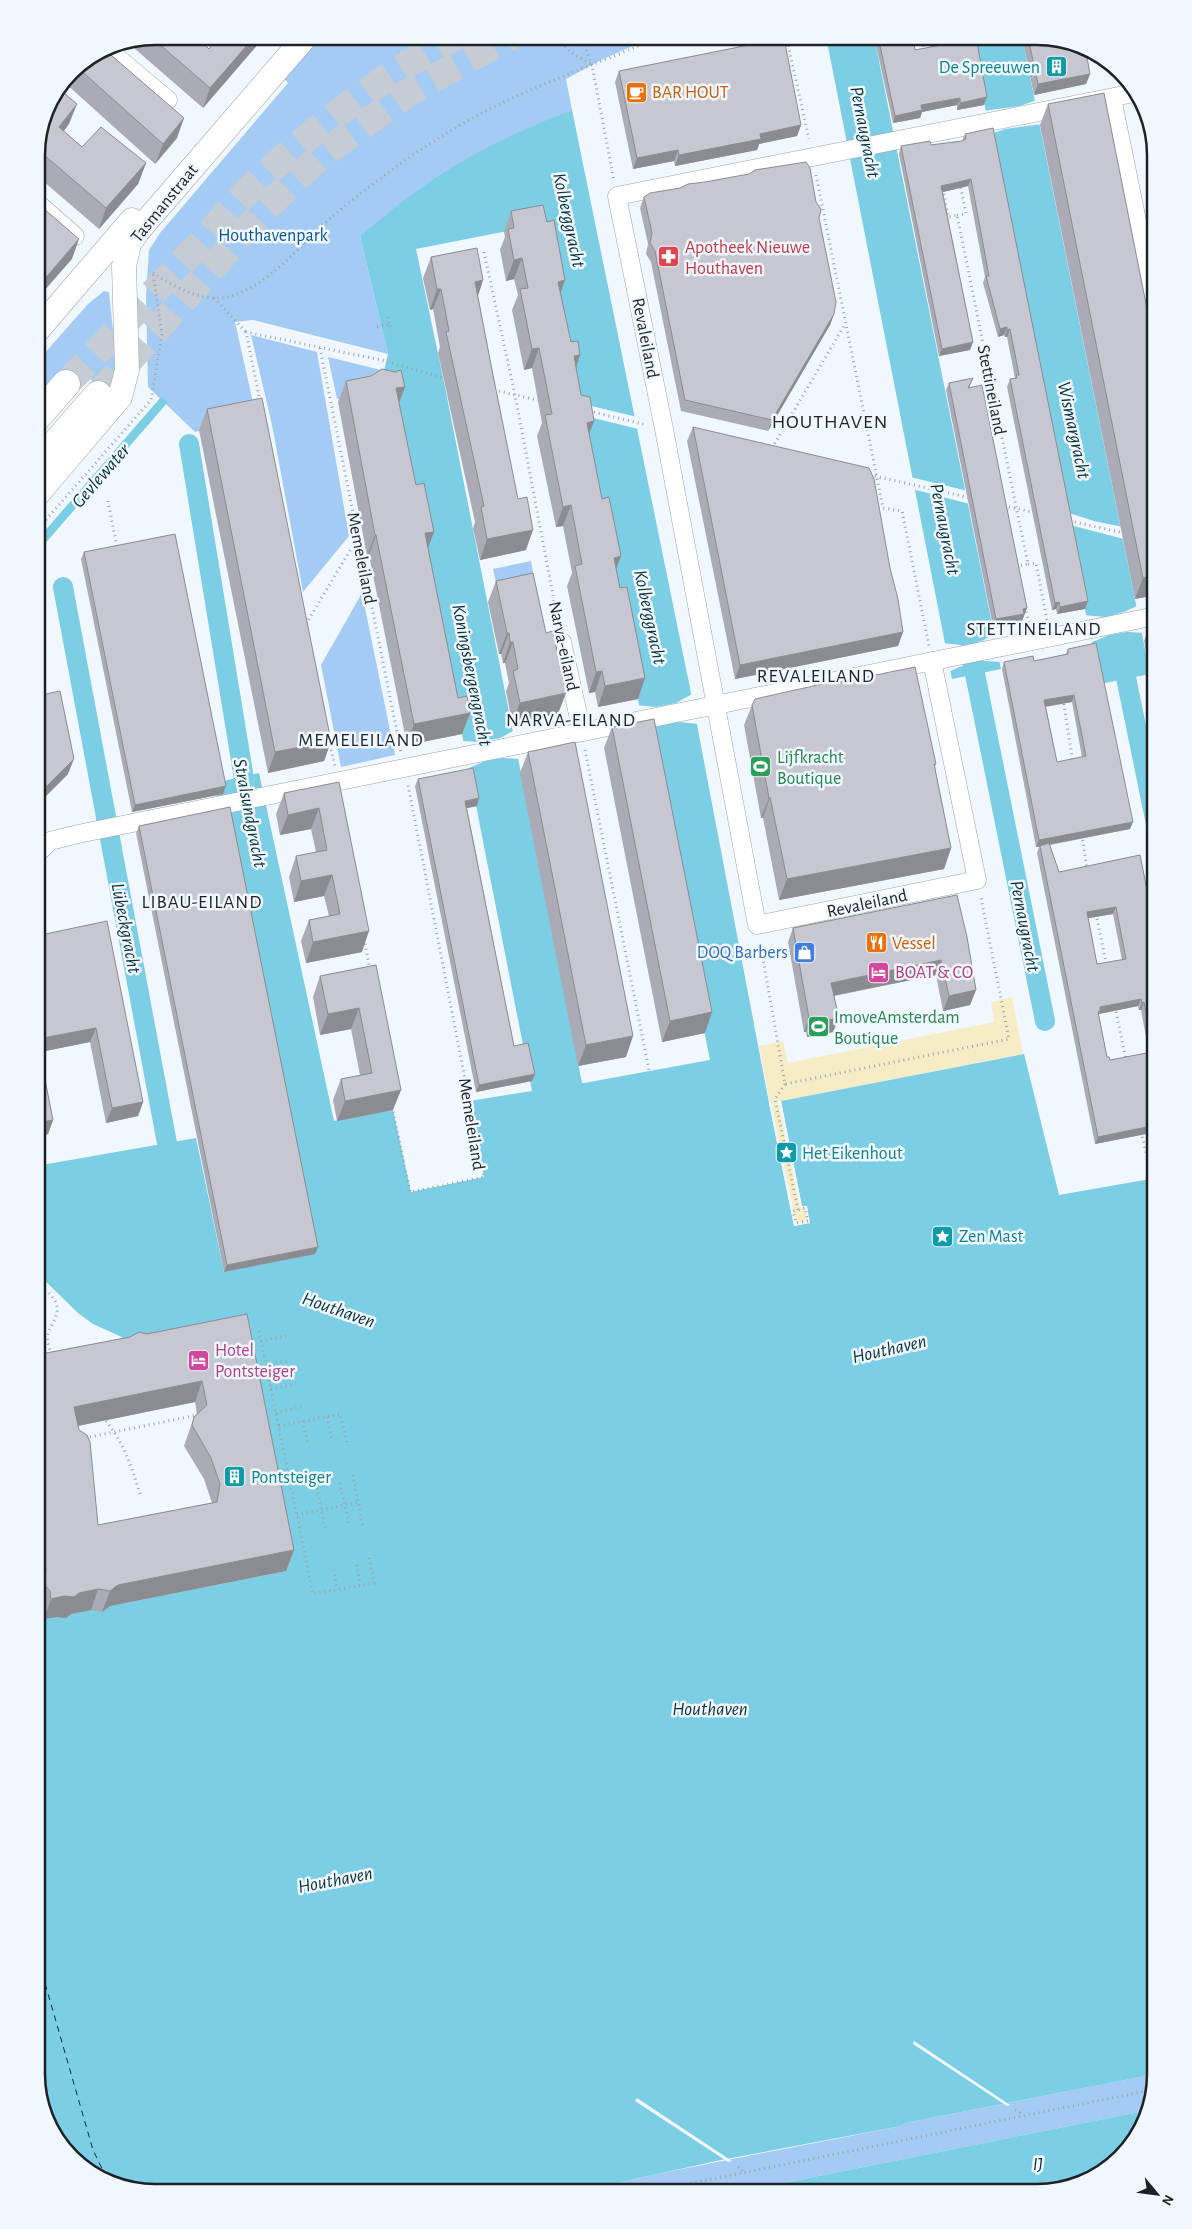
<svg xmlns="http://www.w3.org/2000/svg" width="1192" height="2229" font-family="'Alegreya Sans',sans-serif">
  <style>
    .green { fill: #a4cbf3 }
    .sand { fill: #f6edc7 }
    .water { fill: #7bcee4; fill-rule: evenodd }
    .pier { fill: #f0f7fe }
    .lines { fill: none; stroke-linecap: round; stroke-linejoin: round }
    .canal { stroke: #7bcee4; stroke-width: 20 }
    .ferry { stroke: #07303a; stroke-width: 1; stroke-dasharray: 6 5; stroke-linecap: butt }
    .highway-tunnel { stroke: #c6ccd3; stroke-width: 28; stroke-dasharray: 28 14; stroke-linecap: butt }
    .street-casing { stroke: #9aa2aa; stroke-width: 19 }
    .secondary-casing { stroke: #9aa2aa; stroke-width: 25 }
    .highway-casing { stroke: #9aa2aa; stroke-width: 29 }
    .path { stroke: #9ea3a9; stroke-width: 3; stroke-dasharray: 1 4; stroke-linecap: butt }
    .street { stroke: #fff; stroke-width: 18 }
    .secondary { stroke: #fff; stroke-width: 24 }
    .highway { stroke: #fff; stroke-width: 28 }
    .wall { fill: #aaabb4; fill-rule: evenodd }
    .shaded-wall { fill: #8b8b92 }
    .building { fill: #c6c7d1; stroke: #8b8b92; fill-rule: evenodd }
    .labels { text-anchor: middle; stroke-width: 5; stroke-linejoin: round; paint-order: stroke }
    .culture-label { font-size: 18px; fill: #0d838f; stroke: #f0f7fe; text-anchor: start }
    .food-label { font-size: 18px; fill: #c56008; stroke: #f0f7fe; text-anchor: start }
    .street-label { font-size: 18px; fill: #1f2225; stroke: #f0f7fe }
    .park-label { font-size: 18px; fill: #07538d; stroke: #f0f7fe }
    .health-label { font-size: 18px; fill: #be3a42; stroke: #f0f7fe; text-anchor: start }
    .leisure-label { font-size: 18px; fill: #27864d; stroke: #f0f7fe; text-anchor: start }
    .shop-label { font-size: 18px; fill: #366cbe; stroke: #f0f7fe; text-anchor: end }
    .hotel-label { font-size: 18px; fill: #b23c85; stroke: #f0f7fe; text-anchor: start }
    .water-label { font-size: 19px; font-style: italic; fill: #07303a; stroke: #f0f7fe }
    .neighbourhood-label { font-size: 19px; letter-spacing: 1px; fill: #1f2225; stroke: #f0f7fe }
    .quarter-label { font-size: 20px; letter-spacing: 1px; fill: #1f2225; stroke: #f0f7fe }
    .rim { fill: none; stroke: #1f2225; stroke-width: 2.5 }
  </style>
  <rect width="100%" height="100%" fill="#f0f7fe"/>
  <g class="green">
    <path d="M314,36H655L601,60L566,79L572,110L505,139L360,236L388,354L253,320L235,322L256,416L195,432L148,387L146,295L149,250L160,233L288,83L280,74Z"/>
    <path d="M104,291L109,292L118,378L102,403L94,381L88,378L65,375L36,401V363L88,304Z"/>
    <path d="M251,335L317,352L349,536L303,592L272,425Z"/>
    <path d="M328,357L381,370L391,389L337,399Z"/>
    <path d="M531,561L535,584L498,592L493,569Z"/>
    <path d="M362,593L395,755L341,767L321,665Z"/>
    <path d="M1156,2074L1144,2111L733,2193H571C681,2168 791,2148 901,2126L905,2123Z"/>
  </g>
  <path class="sand" d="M1012,997L1023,1054L781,1101L803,1206H807L810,1223L794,1226L759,1046L783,1041L788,1063L994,1022L991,1002Z"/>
  <g class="water">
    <path d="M826,36H874L1001,669L952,679Z"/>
    <path d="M971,37H1022L1150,674L1100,684Z"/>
    <path d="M572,110L690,688L769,1103L794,1226L810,1223L806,1206L802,1207L781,1101L1024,1054L1059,1195L1156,1178V2074L905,2123L901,2126L721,2160L571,2193H148L89,2173L45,2120L36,2074V1582L44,1619L286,1571L239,1335L126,1339L93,1324L78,1313L36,1272V1166L196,1138L224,1272L314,1253L214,783L259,773L334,1121L393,1110L411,1192L484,1177L469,1101L532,1091L462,734L382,379L388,354L360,236C379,221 397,205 417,191C464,156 518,131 572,110ZM543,224L710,1060L584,1083H582L445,387L416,249Z"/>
    <path d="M161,397L168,402L36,554V541Z"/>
    <path d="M1144,2111L1136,2140L1083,2184L1037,2193H733Z"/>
  </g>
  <g class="pier">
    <path d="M1037,100L1042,124L1005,129L988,135L983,111L1020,106Z"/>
    <path d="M579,403L637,417L638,429L581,415Z"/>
    <path d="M910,477L968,491L970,504L912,489Z"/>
    <path d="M1063,511L1094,521L1123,527L1124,539L1066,524Z"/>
    <path d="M1139,605L1145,633L1127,632L1109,635L1090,643L1084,615L1105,617L1124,612Z"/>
    <path d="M996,633L1002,662L984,661L967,664L948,672L942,643L962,645L982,641Z"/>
    <path d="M694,693L699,724L678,722L661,725L642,733L636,705L656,707L676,703Z"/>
    <path d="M515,730L521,759L502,758L485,761L467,769L461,741L480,742L500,738Z"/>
    <path d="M778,1101H781L802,1206H807L810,1223L794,1226L769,1103H771L796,1223L807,1221L805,1209L800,1207Z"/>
    <path d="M914,2041L1010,2105L1007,2106L913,2044Z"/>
    <path d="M637,2098L732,2161L728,2162L635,2101Z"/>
  </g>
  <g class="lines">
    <g class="canal">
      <path d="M189,444L248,803"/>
      <path d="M63,587L172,1170"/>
      <path d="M970,649L1045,1021"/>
      <path d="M1121,653L1156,824"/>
    </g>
    <path class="ferry" d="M36,1952L93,2150L107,2179"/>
    <g class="highway-tunnel">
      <path d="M66,384C109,340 151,295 194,250C214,229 232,206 253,186C314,128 382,76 456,36"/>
      <path d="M98,395L262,212L291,183L323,154L409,92L511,36"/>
    </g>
    <defs>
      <g id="street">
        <path d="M106,48L168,100"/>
        <path d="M1112,98L1156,314"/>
        <path d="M36,202L75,236"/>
        <path d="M562,642L582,732"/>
        <path d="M932,661L977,880L757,925L664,429L617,196L1134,93"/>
        <path d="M36,855L50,841L78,834L1156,616"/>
      </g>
      <g id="secondary">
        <path d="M36,332L132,220"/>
        <path d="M36,496L120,397L127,370L124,266L129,244L138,231L306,36"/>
      </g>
      <g id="highway">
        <path d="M36,418L66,384"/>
        <path d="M36,466L98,395"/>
      </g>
    </defs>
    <use href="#street" class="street-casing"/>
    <use href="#secondary" class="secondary-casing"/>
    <use href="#highway" class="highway-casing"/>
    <g class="path">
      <path d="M554,36L572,53L591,64"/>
      <path d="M581,36L592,65L614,181"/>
      <path d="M786,36L809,139"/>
      <path d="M921,36L924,52"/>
      <path d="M816,175L883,508L902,511L929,646"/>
      <path d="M943,189L948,217L957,215L1018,516L1028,564L1018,566V569"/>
      <path d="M957,215L966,214L960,184"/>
      <path d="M484,252L515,395L559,627"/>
      <path d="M153,273C175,287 204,304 231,296C271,284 303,242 334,215C370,185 408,157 447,133C514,91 590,68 661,36"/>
      <path d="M214,298L246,332"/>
      <path d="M388,317L390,324"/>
      <path d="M377,327L390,324L391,331"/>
      <path d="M320,348L401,752"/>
      <path d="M494,390L542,401"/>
      <path d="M260,401L246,332L381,360L447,379"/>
      <path d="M589,411L647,425"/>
      <path d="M772,448L845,324"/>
      <path d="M870,475L971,498"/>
      <path d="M108,501L117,547"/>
      <path d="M1004,506L1037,513"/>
      <path d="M1070,521L1124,533"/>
      <path d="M36,531L151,400L162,334L153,274"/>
      <path d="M1028,564L1036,563L1047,620"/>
      <path d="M1025,607L1029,625"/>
      <path d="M306,624L358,537"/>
      <path d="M1063,699L1073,762"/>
      <path d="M329,740L335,766"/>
      <path d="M585,750L649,1070"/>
      <path d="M1082,835L1087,869"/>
      <path d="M1096,914L1107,967"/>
      <path d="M364,939L370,970"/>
      <path d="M760,942L785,1084L1009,1039L981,898"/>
      <path d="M1115,1007L1126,1060"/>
      <path d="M785,1084L775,1099L798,1210L793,1211L796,1223L808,1221L805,1208L798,1210"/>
      <path d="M392,1107L410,1192L484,1177L408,785"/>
      <path d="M1141,1132L1147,1156"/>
      <path d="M49,1293C51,1296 55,1300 56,1303C63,1322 37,1328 53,1356"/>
      <path d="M259,1331L313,1594L374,1583L369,1556"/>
      <path d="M261,1341L287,1336"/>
      <path d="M266,1365L291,1360"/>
      <path d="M271,1389L296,1384"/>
      <path d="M276,1413L301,1407"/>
      <path d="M327,1417L332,1440"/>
      <path d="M106,1421C124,1443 132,1468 140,1494"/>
      <path d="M303,1421L308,1444"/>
      <path d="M279,1426L340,1414L347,1443"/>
      <path d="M85,1438L197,1415"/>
      <path d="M353,1475L363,1528"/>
      <path d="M340,1483L349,1524"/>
      <path d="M317,1488L325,1529"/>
      <path d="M297,1515L358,1502"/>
      <path d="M357,1565L360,1585"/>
      <path d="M334,1570L337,1590"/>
      <path d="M1015,2110L1020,2113L1021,2116"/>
      <path d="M738,2167L742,2170L743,2173"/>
      <path d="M657,2193L693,2183L1151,2090"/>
    </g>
    <use href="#street" class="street"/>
    <use href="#secondary" class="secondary"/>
    <use href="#highway" class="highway"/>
  </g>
  <g class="wall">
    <path d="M155,36L209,49L219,36H265L203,108L127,42Z"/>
    <path d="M874,36H913L915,50L949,43L951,39L984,105L957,110V105L922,112L920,118L893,123Z"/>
    <path d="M1022,37H1045L1090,74L1086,84L1034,95Z"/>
    <path d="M104,49L177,138L155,164L64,82L71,71Z"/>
    <path d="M619,71L801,125L797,136L759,144L757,150L675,166L674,161L633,169L615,82Z"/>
    <path d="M1048,104L1156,595L1135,599L1040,125Z"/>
    <path d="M69,124L64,131L82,147L146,163L138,184L99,229L36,175V148Z"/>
    <path d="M965,134L1088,601L1085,609L1057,614L1056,609L1052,610L1007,387L1010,379L1015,378L1007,337H1005L1004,335L998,337L983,283L985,277L968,186L943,192L973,342L970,350L939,356L899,154L901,146L931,145L962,141Z"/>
    <path d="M644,197L819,218L834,314L830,325L768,431L681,411L651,262L646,254L648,244L640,208Z"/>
    <path d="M511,211L561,293L571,342L580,355L576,368L581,395L594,421L589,434L602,499L621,556L616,569L638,699L598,707L595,692L589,693L567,586L572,573L563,526L556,527L537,436L542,423L532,368L524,370L512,310L518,295L514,279L506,281L500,250L505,237L504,232Z"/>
    <path d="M431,257L483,280L478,296L526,550L480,560L473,528L475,522L438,353L440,347L433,309L430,310L423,278Z"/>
    <path d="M973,378L969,388L1027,608L1022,621L993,627L946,390L949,383Z"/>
    <path d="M346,381L399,402L416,485L434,532L428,547L458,698L470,713L462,734L407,745L369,555L367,556L338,402Z"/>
    <path d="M207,409L331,741L324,761L268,773L199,430Z"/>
    <path d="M693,427L890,568L903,632L898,646L735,679L687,441Z"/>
    <path d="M84,552L223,794L132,812L81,559Z"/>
    <path d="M496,581L558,714L512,723L506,691L509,683L505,663H503L501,654H499L488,602Z"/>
    <path d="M1156,619V673L1150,674L1144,641L1151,620Z"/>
    <path d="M1068,649L1130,829L1050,845L1059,872L1140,855L1156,935V1132L1095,1144L1037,853L1039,847H1036L1002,669L1004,662L1034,661L1066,654ZM1072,702L1082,757L1057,762L1046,707ZM1113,914L1122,960L1097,964L1088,918ZM1138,1006L1139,1010H1141L1149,1053L1110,1060L1107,1057L1099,1015V1014Z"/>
    <path d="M841,682L936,764L935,767L951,848L944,869L779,900L763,818H761L744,725L752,705Z"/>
    <path d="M36,696L68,774L36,806Z"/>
    <path d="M612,727L705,1033L662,1042L604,748Z"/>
    <path d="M528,752L626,1057L578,1066L520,773Z"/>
    <path d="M418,779L477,806L467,808L514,1046L532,1081L476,1092L415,786Z"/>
    <path d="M339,782L362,952L306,963L301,941L309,920L329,916L324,896L294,902L289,877L296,856L316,852L311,829L280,835L276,814L284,793Z"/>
    <path d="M139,826L318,1247L315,1254L224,1272L136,833Z"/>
    <path d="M957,895L976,990L970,1005L943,1011L936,975L834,996L839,1018L833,1032L807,1037L806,1032H804L788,942L793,928Z"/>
    <path d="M36,936L143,1102L138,1116L106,1123L90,1042L39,1052L53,1120L48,1134L36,1137Z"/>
    <path d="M376,965L393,1110L337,1121L333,1100L341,1079L360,1075L351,1029L320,1035L313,997L320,976Z"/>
    <path d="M247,1314L294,1550L286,1571L110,1606L102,1612L91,1610L71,1614L66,1618L57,1617L44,1619L42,1612L36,1605V1596L38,1591L36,1582V1355ZM195,1402L197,1415L194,1417L184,1446L204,1479L212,1503L98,1525L78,1426Z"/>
  </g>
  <g class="shaded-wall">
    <path d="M255,36H265L203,108L210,88Z"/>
    <path d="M1090,74L1086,84L1034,95L1038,84Z"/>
    <path d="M987,97L984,105L957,110L960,103Z"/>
    <path d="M960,98L957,105L922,112L920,118L893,123L895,116L921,105Z"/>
    <path d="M77,104L69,124L51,147L59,127Z"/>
    <path d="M184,118L177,138L155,164L163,144Z"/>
    <path d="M801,125L797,136L759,144L757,150L675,166L679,155L760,134Z"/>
    <path d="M678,150L674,161L633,169L637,158Z"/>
    <path d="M146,163L138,184L99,229L106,208Z"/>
    <path d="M971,179L968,186L939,193L941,186Z"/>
    <path d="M79,239L72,259L36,300V289Z"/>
    <path d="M522,258L514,279L506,281L514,260Z"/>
    <path d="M483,280L476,301L475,282Z"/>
    <path d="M565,280L558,301V282Z"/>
    <path d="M437,289H441L433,309L430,310Z"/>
    <path d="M834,314L830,325L768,431L772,420Z"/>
    <path d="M1007,327L1004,335L998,337L1000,329Z"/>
    <path d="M1010,329L1007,337H1005L1007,330Z"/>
    <path d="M973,342L970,350L939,356L942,349Z"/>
    <path d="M539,348L532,368L524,370L532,349Z"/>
    <path d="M580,355L573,376L574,356Z"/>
    <path d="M405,387L397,408L396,388Z"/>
    <path d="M594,421L586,442L587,423Z"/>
    <path d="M571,505L563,526L556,527L563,507Z"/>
    <path d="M533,530L526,550L480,560L487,539Z"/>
    <path d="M434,532L426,553L425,533Z"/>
    <path d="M375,535H376L369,555L367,556Z"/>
    <path d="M621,556L613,577L614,558Z"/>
    <path d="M1156,576V595L1135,599L1143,578Z"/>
    <path d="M1088,601L1085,609L1057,614L1060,607Z"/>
    <path d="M1059,602L1056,609L1052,610L1055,603Z"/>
    <path d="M1027,608L1022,621L993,627L996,619L1023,609Z"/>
    <path d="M903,632L898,646L735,679L740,665Z"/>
    <path d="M507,633H509L501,654H499Z"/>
    <path d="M510,642H513L505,663H503Z"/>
    <path d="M1156,658V673L1150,674Z"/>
    <path d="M602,671L595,692L589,693L596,672Z"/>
    <path d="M645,678L638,699L598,707L605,686Z"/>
    <path d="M566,693L558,714L512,723L520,703Z"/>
    <path d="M1074,695L1072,702L1042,707L1044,700Z"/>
    <path d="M470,713L462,734L407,745L414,724Z"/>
    <path d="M331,741L324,761L268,773L275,752Z"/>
    <path d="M74,759L68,774L36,806V797Z"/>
    <path d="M226,786L223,794L132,812L135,805Z"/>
    <path d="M770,797L763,818H761L769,798Z"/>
    <path d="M479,798L477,806L463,809L465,801Z"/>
    <path d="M319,808L311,829L280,835L288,815Z"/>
    <path d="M1133,822L1130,829L1036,847L1039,840Z"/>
    <path d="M951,848L944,869L779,900L787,879Z"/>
    <path d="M332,875L324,896L294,902L301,881Z"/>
    <path d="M1116,907L1113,914L1084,919L1087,912Z"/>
    <path d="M369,931L362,952L306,963L313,942Z"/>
    <path d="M941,960L936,975L826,997L831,983Z"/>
    <path d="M976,990L970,1005L943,1011L949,996Z"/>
    <path d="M1141,999L1138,1006L1099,1014L1098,1019L1100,1007Z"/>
    <path d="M1144,1002L1141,1010H1139L1142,1003Z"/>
    <path d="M359,1008L351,1029L320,1035L328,1014Z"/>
    <path d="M712,1012L705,1033L662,1042L670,1021Z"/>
    <path d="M811,1017L806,1032H804L809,1018Z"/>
    <path d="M839,1018L833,1032L807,1037L812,1023Z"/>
    <path d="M96,1028L90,1042L36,1053L37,1039Z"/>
    <path d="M633,1036L626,1057L578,1066L586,1045Z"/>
    <path d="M535,1074L532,1081L476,1092L479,1085Z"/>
    <path d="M401,1090L393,1110L337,1121L345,1101Z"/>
    <path d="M143,1102L138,1116L106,1123L112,1108Z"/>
    <path d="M53,1120L48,1134L36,1137V1123Z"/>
    <path d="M1156,1125V1132L1095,1144L1098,1137Z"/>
    <path d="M318,1247L315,1254L224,1272L227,1265Z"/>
    <path d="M202,1381L195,1402L67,1428L74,1407Z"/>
    <path d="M294,1550L286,1571L110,1606L102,1612L110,1591L118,1585Z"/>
    <path d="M98,1589L91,1610L71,1614L66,1618L57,1617L44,1619L51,1599Z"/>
  </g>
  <g class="building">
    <path d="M155,36H196L209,49L219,36H255L210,88L151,37Z"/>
    <path d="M878,36H913L915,50L952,43L951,39L962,36L976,37L987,97L960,103V98L921,105L922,110L895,116Z"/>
    <path d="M1028,37H1045L1086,52L1090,74L1038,84Z"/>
    <path d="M784,38L801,125L760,134L761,139L679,155L678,150L637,158L619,71Z"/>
    <path d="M104,49L184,118L163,144L77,67Z"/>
    <path d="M59,89L77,104L59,127L82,147L101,127L146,163L106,208L36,148L45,109Z"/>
    <path d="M1104,93L1156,354V576L1143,578L1048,104Z"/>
    <path d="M993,128L1088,601L1060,607L1059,602L1055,603L1010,379L1017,378L1016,375H1019L1010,329L1007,330V327L1000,329L986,276H989L971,179L941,186L973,342L942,349L901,146L930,141L931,145L962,141L966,139L965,134Z"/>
    <path d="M806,162L810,168L816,202L821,209L819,218L836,302L834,314L772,420L685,400L655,251L650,243L652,233L644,197L650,193L680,188L688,184L705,182L749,174L755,170Z"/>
    <path d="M36,202L79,239L36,289Z"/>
    <path d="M543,205L547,222L554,220L565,280L558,282L571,342L578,341L580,355L574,356L581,395L590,397L594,421L587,423L602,499L609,497L621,556L614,558L620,588L627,587L645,678L605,686L602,671L596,672L575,566L582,564L571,505L563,507L545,415L552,414L539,348L532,349L520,289L528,288L522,258L514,260L508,229L514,228L511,211Z"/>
    <path d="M477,248L483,280L475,282L493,375L518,499L527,497L533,530L487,539L481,507L484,506L446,332L449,331L441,289H437L431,257Z"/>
    <path d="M382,369L395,372L401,370L405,387L396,388L416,485L424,483L434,532L425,533L458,698L467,696L470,713L414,724L376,535H375L346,381L371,376Z"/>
    <path d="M973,378L968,388L982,385L1027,608L1023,609L1024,614L996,619L949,383Z"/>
    <path d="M262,398L331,741L275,752L207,409Z"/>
    <path d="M693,427L869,468L874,479L890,568L898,599L903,632L740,665Z"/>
    <path d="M175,534L226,786L135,805L84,552Z"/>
    <path d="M533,573L546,633L553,631L566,693L520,703L513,671L518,669L513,642H510L509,633H507L496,581Z"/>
    <path d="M1156,619V643L1151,620Z"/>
    <path d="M1096,643L1133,822L1039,840L1004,662L1033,656L1034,661L1068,654V649ZM1074,695L1086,756L1057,762L1044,700Z"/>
    <path d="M915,667L936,764H934L951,848L787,879L770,797L769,798L752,705L755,699L840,680L841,682Z"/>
    <path d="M60,691L74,759L36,797V760L42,754L36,725V696Z"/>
    <path d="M654,719L712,1012L670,1021L612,727Z"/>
    <path d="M575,742L633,1036L586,1045L528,752Z"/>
    <path d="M473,768L479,798L465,801L514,1046L528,1043L535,1074L479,1085L418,779Z"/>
    <path d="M339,782L369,931L313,942L309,920L340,914L332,875L301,881L296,856L327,850L319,808L288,815L284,793Z"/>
    <path d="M230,807L318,1247L227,1265L139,826Z"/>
    <path d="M1049,843L1059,872L1140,855L1156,935V1125L1098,1137L1040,846ZM1116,907L1126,959L1097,964L1087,912ZM1141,999L1142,1003L1144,1002L1153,1048H1151L1152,1052L1110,1060L1109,1057H1107L1098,1012L1100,1011V1007Z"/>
    <path d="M957,895L967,937L976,990L949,996L941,960L831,983L839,1018L812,1023L811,1017L809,1018L793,928Z"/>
    <path d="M107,921L143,1102L112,1108L96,1028L37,1039L53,1120L36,1123V936Z"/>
    <path d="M376,965L401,1090L345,1101L341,1079L372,1073L359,1008L328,1014L320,976Z"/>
    <path d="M247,1314L294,1550L118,1585L110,1591L98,1589L79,1593L74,1597L64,1596L51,1599L50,1591L42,1582L46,1570L36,1523V1355L130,1337L139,1332L147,1334ZM202,1381L207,1405L194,1417L192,1425L211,1458L220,1484L217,1502L98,1525L90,1442L87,1435L79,1430L74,1407Z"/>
  </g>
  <defs>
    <symbol id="building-square" viewBox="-11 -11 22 22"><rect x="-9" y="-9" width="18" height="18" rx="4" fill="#0f9aa8" stroke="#f0f7fe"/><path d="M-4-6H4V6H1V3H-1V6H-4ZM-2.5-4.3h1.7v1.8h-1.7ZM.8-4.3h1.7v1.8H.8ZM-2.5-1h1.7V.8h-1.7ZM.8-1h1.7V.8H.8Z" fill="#fff"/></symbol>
    <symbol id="cafe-square" viewBox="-11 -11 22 22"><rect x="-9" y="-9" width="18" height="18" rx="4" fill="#e8710a" stroke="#f0f7fe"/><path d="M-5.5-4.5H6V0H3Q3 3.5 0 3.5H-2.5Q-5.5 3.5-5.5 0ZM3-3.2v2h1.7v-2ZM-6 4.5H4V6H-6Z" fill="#fff"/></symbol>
    <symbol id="pharmacy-square" viewBox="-11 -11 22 22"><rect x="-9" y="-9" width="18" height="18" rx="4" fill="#e0444e" stroke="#f0f7fe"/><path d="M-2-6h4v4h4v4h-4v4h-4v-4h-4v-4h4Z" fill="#fff"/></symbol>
    <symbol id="stadium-square" viewBox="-11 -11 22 22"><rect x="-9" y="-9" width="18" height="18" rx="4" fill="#2e9e5b" stroke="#f0f7fe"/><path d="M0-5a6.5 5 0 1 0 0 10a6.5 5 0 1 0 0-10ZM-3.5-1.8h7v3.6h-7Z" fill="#fff"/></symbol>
    <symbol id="restaurant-square" viewBox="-11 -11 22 22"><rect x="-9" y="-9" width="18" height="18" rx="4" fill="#e8710a" stroke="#f0f7fe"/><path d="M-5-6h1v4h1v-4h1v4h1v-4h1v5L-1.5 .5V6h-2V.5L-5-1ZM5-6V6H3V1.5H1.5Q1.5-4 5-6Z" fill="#fff"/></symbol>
    <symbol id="shop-square" viewBox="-11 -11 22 22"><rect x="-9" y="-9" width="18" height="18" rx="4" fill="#3f7fe0" stroke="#f0f7fe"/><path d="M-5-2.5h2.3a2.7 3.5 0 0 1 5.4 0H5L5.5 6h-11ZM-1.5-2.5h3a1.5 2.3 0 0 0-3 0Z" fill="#fff"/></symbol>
    <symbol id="hotel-square" viewBox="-11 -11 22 22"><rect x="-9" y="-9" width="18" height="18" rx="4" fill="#d1479c" stroke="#f0f7fe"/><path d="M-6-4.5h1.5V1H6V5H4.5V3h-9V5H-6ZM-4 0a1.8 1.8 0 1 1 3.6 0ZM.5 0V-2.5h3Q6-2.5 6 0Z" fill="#fff"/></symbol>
    <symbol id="sight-square" viewBox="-11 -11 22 22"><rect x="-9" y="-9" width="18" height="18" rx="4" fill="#0f9aa8" stroke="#f0f7fe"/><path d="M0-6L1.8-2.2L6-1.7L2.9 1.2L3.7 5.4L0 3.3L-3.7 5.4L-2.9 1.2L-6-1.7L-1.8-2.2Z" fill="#fff"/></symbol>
  </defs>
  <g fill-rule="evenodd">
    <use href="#building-square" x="1044" y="54" width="25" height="25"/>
    <use href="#cafe-square" x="624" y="80" width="25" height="25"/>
    <use href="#pharmacy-square" x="656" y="244" width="25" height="25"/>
    <use href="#stadium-square" x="748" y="754" width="25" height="25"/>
    <use href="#restaurant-square" x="864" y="930" width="25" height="25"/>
    <use href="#shop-square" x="792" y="940" width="25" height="25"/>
    <use href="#hotel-square" x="866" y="960" width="25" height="25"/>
    <use href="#stadium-square" x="806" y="1014" width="25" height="25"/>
    <use href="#sight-square" x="774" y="1140" width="25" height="25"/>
    <use href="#sight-square" x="930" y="1224" width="25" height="25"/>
    <use href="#hotel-square" x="186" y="1348" width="25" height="25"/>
    <use href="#building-square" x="222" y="1464" width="25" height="25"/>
  </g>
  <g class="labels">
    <g class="culture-label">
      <text x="1040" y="73" text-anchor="end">De Spreeuwen</text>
      <text x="802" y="1159">Het Eikenhout</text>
      <text x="959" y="1242">Zen Mast</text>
      <text x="251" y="1483">Pontsteiger</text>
    </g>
    <g class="food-label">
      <text x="652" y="98">BAR HOUT</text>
      <text x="892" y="949">Vessel</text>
    </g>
    <g class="street-label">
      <text transform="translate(164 203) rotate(-51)" y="6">Tasmanstraat</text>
      <text transform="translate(646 338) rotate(79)" y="6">Revaleiland</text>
      <text transform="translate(992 390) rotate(79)" y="6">Stettineiland</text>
      <text transform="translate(362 558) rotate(79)" y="6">Memeleiland</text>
      <text transform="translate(564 646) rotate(78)" y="6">Narva-eiland</text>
      <text transform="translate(867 903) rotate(-12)" y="6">Revaleiland</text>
      <text transform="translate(472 1124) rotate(81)" y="6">Memeleiland</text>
    </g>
    <g class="park-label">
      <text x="273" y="241">Houthavenpark</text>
    </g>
    <g class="health-label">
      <text x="685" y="253">Apotheek Nieuwe<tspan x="685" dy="21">Houthaven</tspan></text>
    </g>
    <g class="leisure-label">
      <text x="777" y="763">Lijfkracht<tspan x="777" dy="21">Boutique</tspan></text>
      <text x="834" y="1023">ImoveAmsterdam<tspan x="834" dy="21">Boutique</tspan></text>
    </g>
    <g class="shop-label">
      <text x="788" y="958">DOQ Barbers</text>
    </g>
    <g class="hotel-label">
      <text x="895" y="978">BOAT &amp; CO</text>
      <text x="215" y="1356">Hotel<tspan x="215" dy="21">Pontsteiger</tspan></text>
    </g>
    <g class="water-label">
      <text transform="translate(866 132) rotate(79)" y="7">Pernaugracht</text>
      <text transform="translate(570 220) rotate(78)" y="7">Kolberggracht</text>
      <text transform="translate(1075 430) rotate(78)" y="7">Wismargracht</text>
      <text transform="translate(100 475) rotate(-49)" y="7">Gevlewater</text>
      <text transform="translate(946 529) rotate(79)" y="7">Pernaugracht</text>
      <text transform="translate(651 617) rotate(78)" y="7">Kolberggracht</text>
      <text transform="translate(473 675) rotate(79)" y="7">Koningsbergengracht</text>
      <text transform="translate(251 813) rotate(79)" y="7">Stralsundgracht</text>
      <text transform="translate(1026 926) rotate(79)" y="7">Pernaugracht</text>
      <text transform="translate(127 928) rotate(79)" y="7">Lübeckgracht</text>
      <text transform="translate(339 1309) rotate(19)" y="7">Houthaven</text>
      <text transform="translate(889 1348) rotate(-13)" y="7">Houthaven</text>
      <text x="710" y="1715">Houthaven</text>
      <text transform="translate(335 1879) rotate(-11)" y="7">Houthaven</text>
      <text x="1038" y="2170">IJ</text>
    </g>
    <g class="neighbourhood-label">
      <text x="1034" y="635">STETTINEILAND</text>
      <text x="816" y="682">REVALEILAND</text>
      <text x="571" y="726">NARVA-EILAND</text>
      <text x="361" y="746">MEMELEILAND</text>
      <text x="202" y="908">LIBAU-EILAND</text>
    </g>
    <g class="quarter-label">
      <text x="830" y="428">HOUTHAVEN</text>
    </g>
  </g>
  <path d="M0 0H1192V2229H0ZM155 45H1037A110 110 0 0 1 1147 155V2074A110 110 0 0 1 1037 2184H155A110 110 0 0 1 45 2074V155A110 110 0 0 1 155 45Z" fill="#f0f7fe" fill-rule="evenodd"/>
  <path class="rim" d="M155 45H1037A110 110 0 0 1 1147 155V2074A110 110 0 0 1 1037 2184H155A110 110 0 0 1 45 2074V155A110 110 0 0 1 155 45Z"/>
  <g transform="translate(1157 2194) rotate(119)" stroke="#f0f7fe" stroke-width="4" paint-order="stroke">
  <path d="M0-4L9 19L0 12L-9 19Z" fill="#1f2225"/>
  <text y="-8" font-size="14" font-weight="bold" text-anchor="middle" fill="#1f2225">N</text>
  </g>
</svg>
